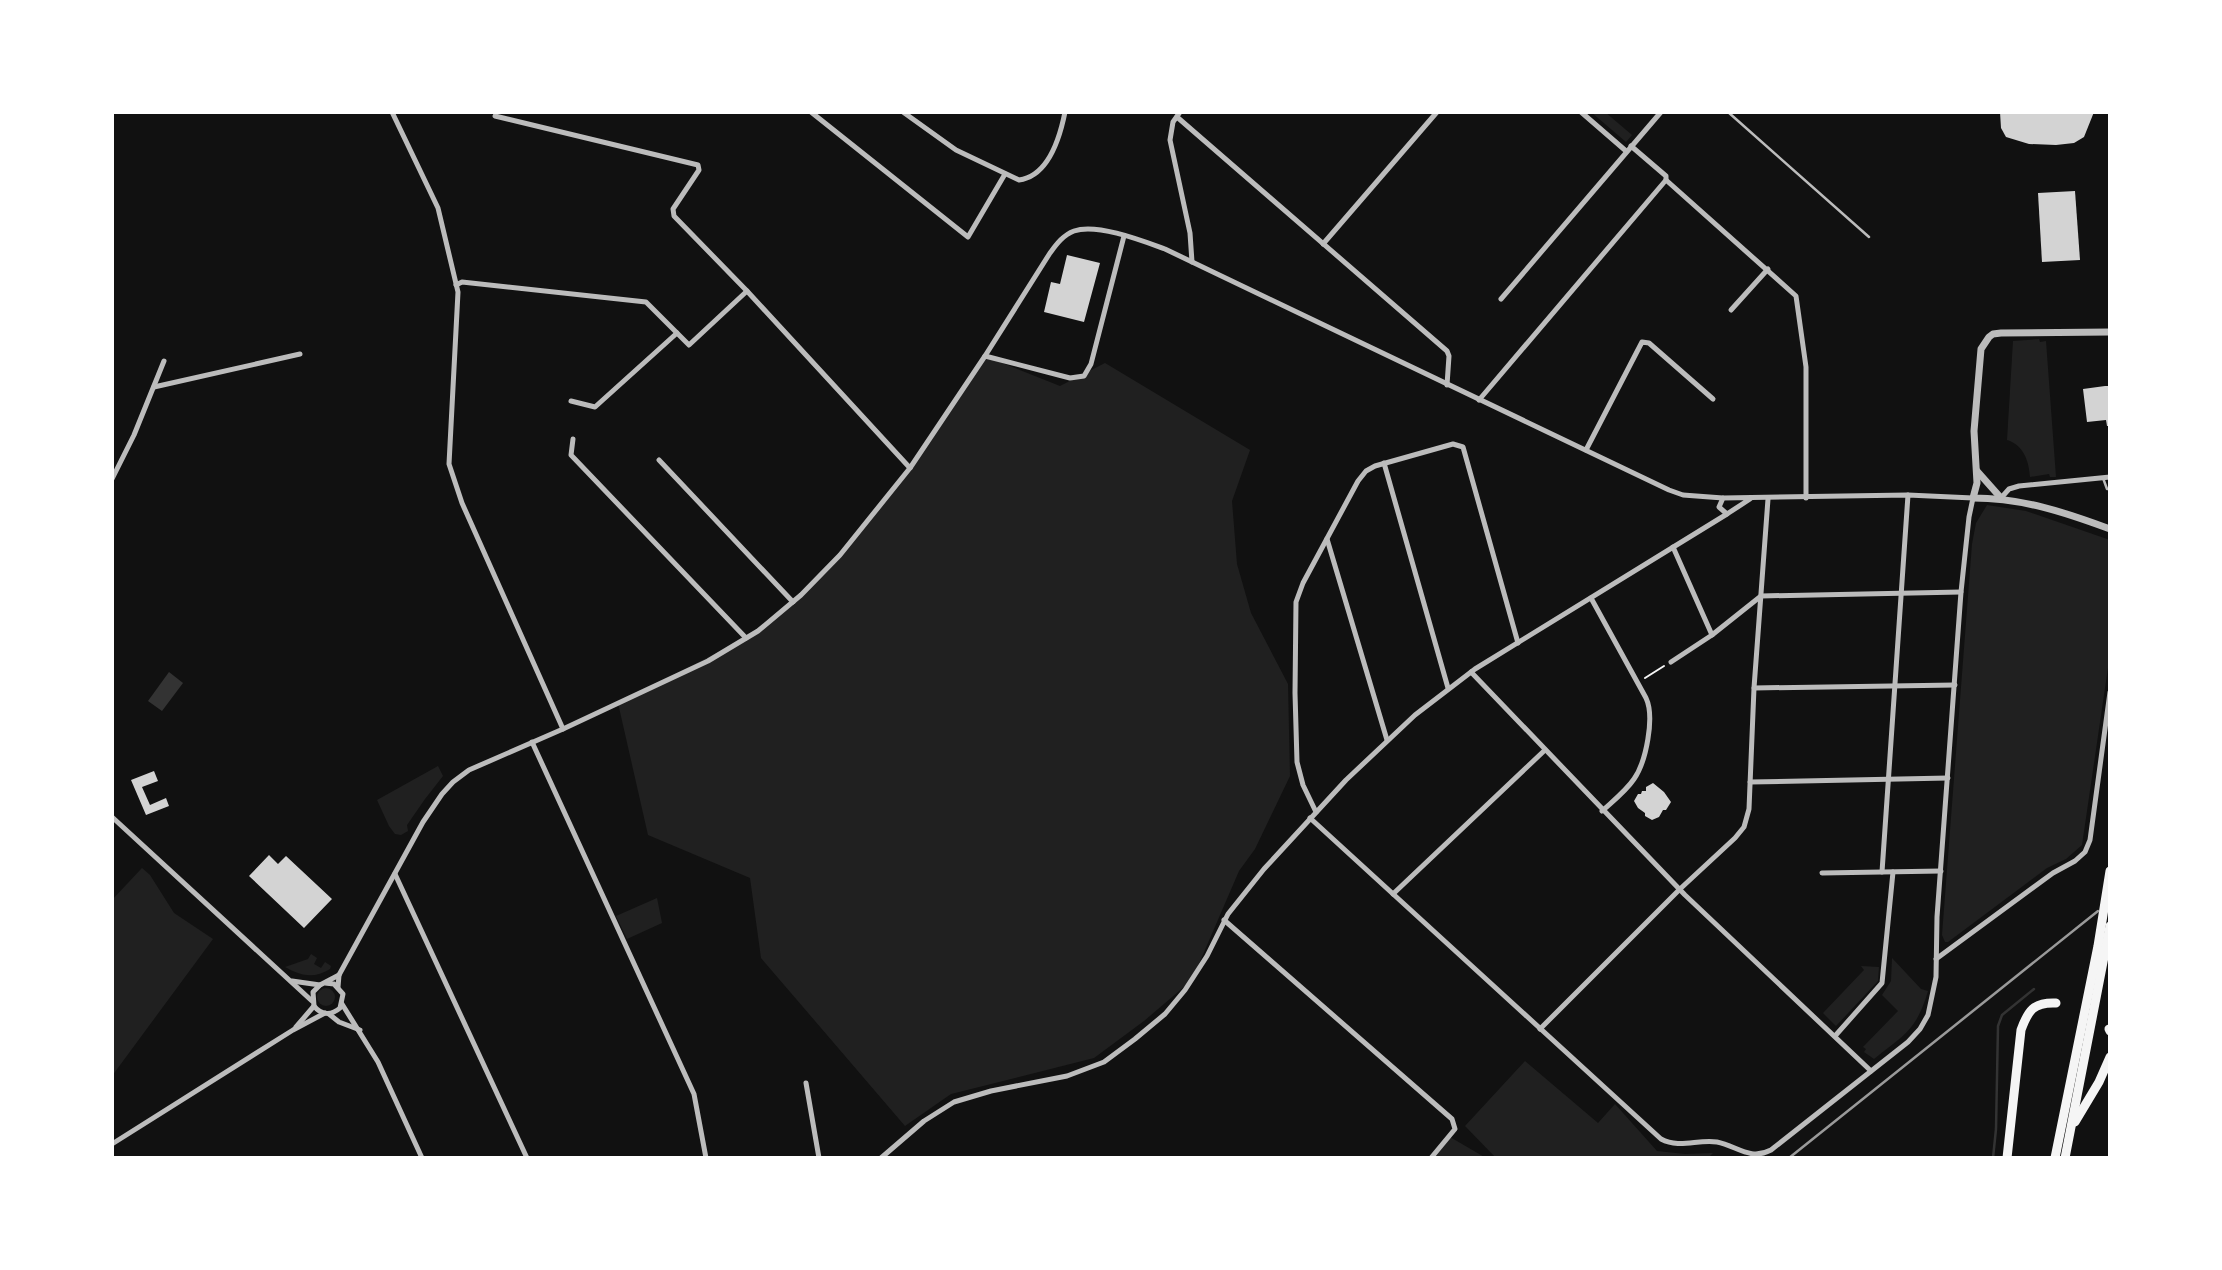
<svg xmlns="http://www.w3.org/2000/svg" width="2222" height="1270" font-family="Mulish,sans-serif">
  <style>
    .green { fill: #202020 }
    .water { fill: #333 }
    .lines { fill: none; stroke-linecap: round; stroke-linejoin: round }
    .stream { stroke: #333; stroke-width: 2.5 }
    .building { fill: #d3d3d3 }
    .path { stroke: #f5f5f5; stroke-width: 2 }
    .service { stroke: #bcbcbc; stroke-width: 2.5 }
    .minor { stroke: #bcbcbc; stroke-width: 5 }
    .tertiary { stroke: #bcbcbc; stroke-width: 7 }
    .primary { stroke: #f5f5f5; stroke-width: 9 }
    .rail { stroke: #9a9a9a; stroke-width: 2.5 }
  </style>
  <rect width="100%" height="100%" fill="#111"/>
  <g class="green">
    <path d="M1591,112H1605L1632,135L1626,142Z"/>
    <path d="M2039,339L2040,342L2046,341L2056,477H2050L2049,474L2030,477C2029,462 2024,445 2007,440L2013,341Z"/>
    <path d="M985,356L1060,386L1105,363L1250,450L1232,501L1237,564L1251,613L1288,684L1290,776L1255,849L1239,871L1192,980L1144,1021L1094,1058L951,1094L905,1126L761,958L750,878L648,835L618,703L746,638L801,595L881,506Z"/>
    <path d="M1987,505L2026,511L2110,540V654L2082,845L2066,859L2047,868L1948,942H1945L1942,935L1972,544L1976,523Z"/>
    <path d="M438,766L443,776L425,799L407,825L408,831L401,835L395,834L389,826L377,800Z"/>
    <path d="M142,868L150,875L174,913L213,939L112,1076V900Z"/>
    <path d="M657,898L662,923L627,939L616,916Z"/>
    <path d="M311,954L317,958L314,964L321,968L325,962L331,966L330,969C314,979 301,976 285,967L308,959Z"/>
    <path d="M1892,958L1921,989L1928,991C1916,1031 1905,1034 1874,1059L1864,1052L1866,1049L1863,1047L1898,1011L1882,995L1891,981Z"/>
    <path d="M1861,966L1879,967L1878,981L1836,1026L1823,1013L1864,970Z"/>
    <circle cx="326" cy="997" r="9"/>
    <path d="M1525,1061L1598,1123L1615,1104L1657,1151L1685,1154L1713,1153L1708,1158H1496L1465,1126Z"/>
    <path d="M1450,1137L1486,1158H1431Z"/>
  </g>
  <path class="water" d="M169,672L183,683L162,711L148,701Z"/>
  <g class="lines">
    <path class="stream" d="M1993,1158L1996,1129L1998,1026L2002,1015L2034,989"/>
  </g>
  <g class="building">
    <path d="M2000,112H2094L2084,137L2074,143L2056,145L2029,144L2006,137L2001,128Z"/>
    <path d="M2075,191L2080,260L2042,262L2038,193Z"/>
    <path d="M1067,255L1100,263L1084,322L1044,312L1051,282L1060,284Z"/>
    <path d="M2105,386H2110V426H2107L2106,420L2087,422L2083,389Z"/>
    <path d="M154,771L158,781L142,787L150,805L166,798L169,806L146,815L131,780Z"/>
    <path d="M1653,783L1664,792L1671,802L1666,810H1663L1659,817L1652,820L1645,816V813L1638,808L1634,801L1638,794H1641L1642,791H1646V787Z"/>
    <path d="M269,855L278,864L286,856L332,899L304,928L249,876Z"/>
  </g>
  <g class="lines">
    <path class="path" d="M1645,678L1664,666"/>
    <g class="service">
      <path d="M1728,112L1869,237"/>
      <path d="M2103,478L2107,489H2110"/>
    </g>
    <g class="minor">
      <path d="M392,112L438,208L458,292L449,464L462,503L563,729"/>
      <path d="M811,112L968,237L1005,174"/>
      <path d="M903,112L956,150L1019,180C1049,176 1060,137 1065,112"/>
      <path d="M1180,112L1173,122L1170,140L1190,233L1192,262"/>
      <path d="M1581,112L1626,151"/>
      <path d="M495,116L698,165L699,170L673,209L674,216L747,291L910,468"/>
      <path d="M1177,117L1447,351L1449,356L1447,385"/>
      <path d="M1631,146L1666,176V180L1796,296L1806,367V498"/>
      <path d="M1323,244L1437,112"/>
      <path d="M456,285L462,282L646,302L689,345L747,291"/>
      <path d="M1501,299L1661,112"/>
      <path d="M1731,310L1768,269"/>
      <path d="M985,356L1070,378L1084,376L1091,364L1124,236"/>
      <path d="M154,387L300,354"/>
      <path d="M1479,400L1666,180"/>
      <path d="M571,401L595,407L677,333"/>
      <path d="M573,439L571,455L746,638"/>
      <path d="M1586,450L1642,342L1649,343L1713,399"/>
      <path d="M659,460L793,602"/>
      <path d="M1384,463L1448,688"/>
      <path d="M112,479L134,435L164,361"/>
      <path d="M2001,498L2009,489L2019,486L2110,477"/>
      <path d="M1327,539L1387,740"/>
      <path d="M1673,547L1712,635"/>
      <path d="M1591,598L1646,698C1655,717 1646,762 1634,779C1626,791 1613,801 1602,811"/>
      <path d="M1671,662L1712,635L1761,596L1961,592"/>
      <path d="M1471,672L1685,895L1871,1071"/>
      <path d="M1754,688L1955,685"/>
      <path d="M532,742L694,1094L706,1158"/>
      <path d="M1750,782L1948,778"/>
      <path d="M1316,812L1303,785L1297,762L1295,693L1296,602L1303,583L1358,481L1366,471L1375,466L1453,444L1463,447L1518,643"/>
      <path d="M112,817L312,1001"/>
      <path d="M1310,818L1661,1139C1680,1149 1697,1139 1717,1142C1737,1146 1750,1161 1771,1150L1908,1042L1920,1029L1928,1015L1936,977L1937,917L1961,592L1969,517L1973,498L1908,495L1723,498L1719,507L1727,514L1750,499"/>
      <path d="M1882,872L1908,495"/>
      <path d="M1822,873L1941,871"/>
      <path d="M395,874L527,1158"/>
      <path d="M1393,894L1545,750"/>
      <path d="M1224,920L1452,1119L1455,1129L1431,1158"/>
      <path d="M1936,959L2053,873L2075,861L2085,852L2090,840L2110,692"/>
      <path d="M292,981L320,985"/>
      <path d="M325,983L334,984L343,994L340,1008C331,1016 321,1015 314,1006L313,992L320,985L339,975"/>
      <path d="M338,987L339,975L423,822L442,794L453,782L469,770L563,729L708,661L758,631L801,595L840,555L910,468L985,356L1050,253C1056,245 1063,235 1074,231C1097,223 1143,241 1165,249L1669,490L1683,495L1723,498"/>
      <path d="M342,1004L378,1062L422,1158"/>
      <path d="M329,1014L339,1022L360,1030"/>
      <path d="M296,1027L314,1006"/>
      <path d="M1540,1029L1680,889L1735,838L1744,827L1749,809L1754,688L1768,499"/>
      <path d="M1835,1036L1882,983L1893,872"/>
      <path d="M806,1083L819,1158"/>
      <path d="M112,1144L293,1030L325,1013"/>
      <path d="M881,1158L924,1121L954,1102L991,1091L1067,1076L1104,1062L1135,1039L1165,1014L1185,990L1207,956L1228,914L1264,869L1346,780L1415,715L1475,669L1727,514"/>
    </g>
    <g class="tertiary">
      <path d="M2110,332L2001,333L1993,334L1989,337L1981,349L1974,431L1977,483L1973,498C2022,498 2064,512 2110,529"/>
      <path d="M1977,471L2001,498"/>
    </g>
    <g class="primary">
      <path d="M2109,1029L2110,1031"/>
      <path d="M2075,1122L2099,1082L2110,1057"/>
      <path d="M2007,1158L2021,1030C2028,1011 2033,1002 2056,1003"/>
      <path d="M2055,1158L2098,946L2110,871"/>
      <path d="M2065,1158L2110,926"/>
    </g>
    <path class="rail" d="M1789,1158L2098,911"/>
  </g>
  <rect width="2222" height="1270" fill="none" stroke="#ffffff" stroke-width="228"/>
</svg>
